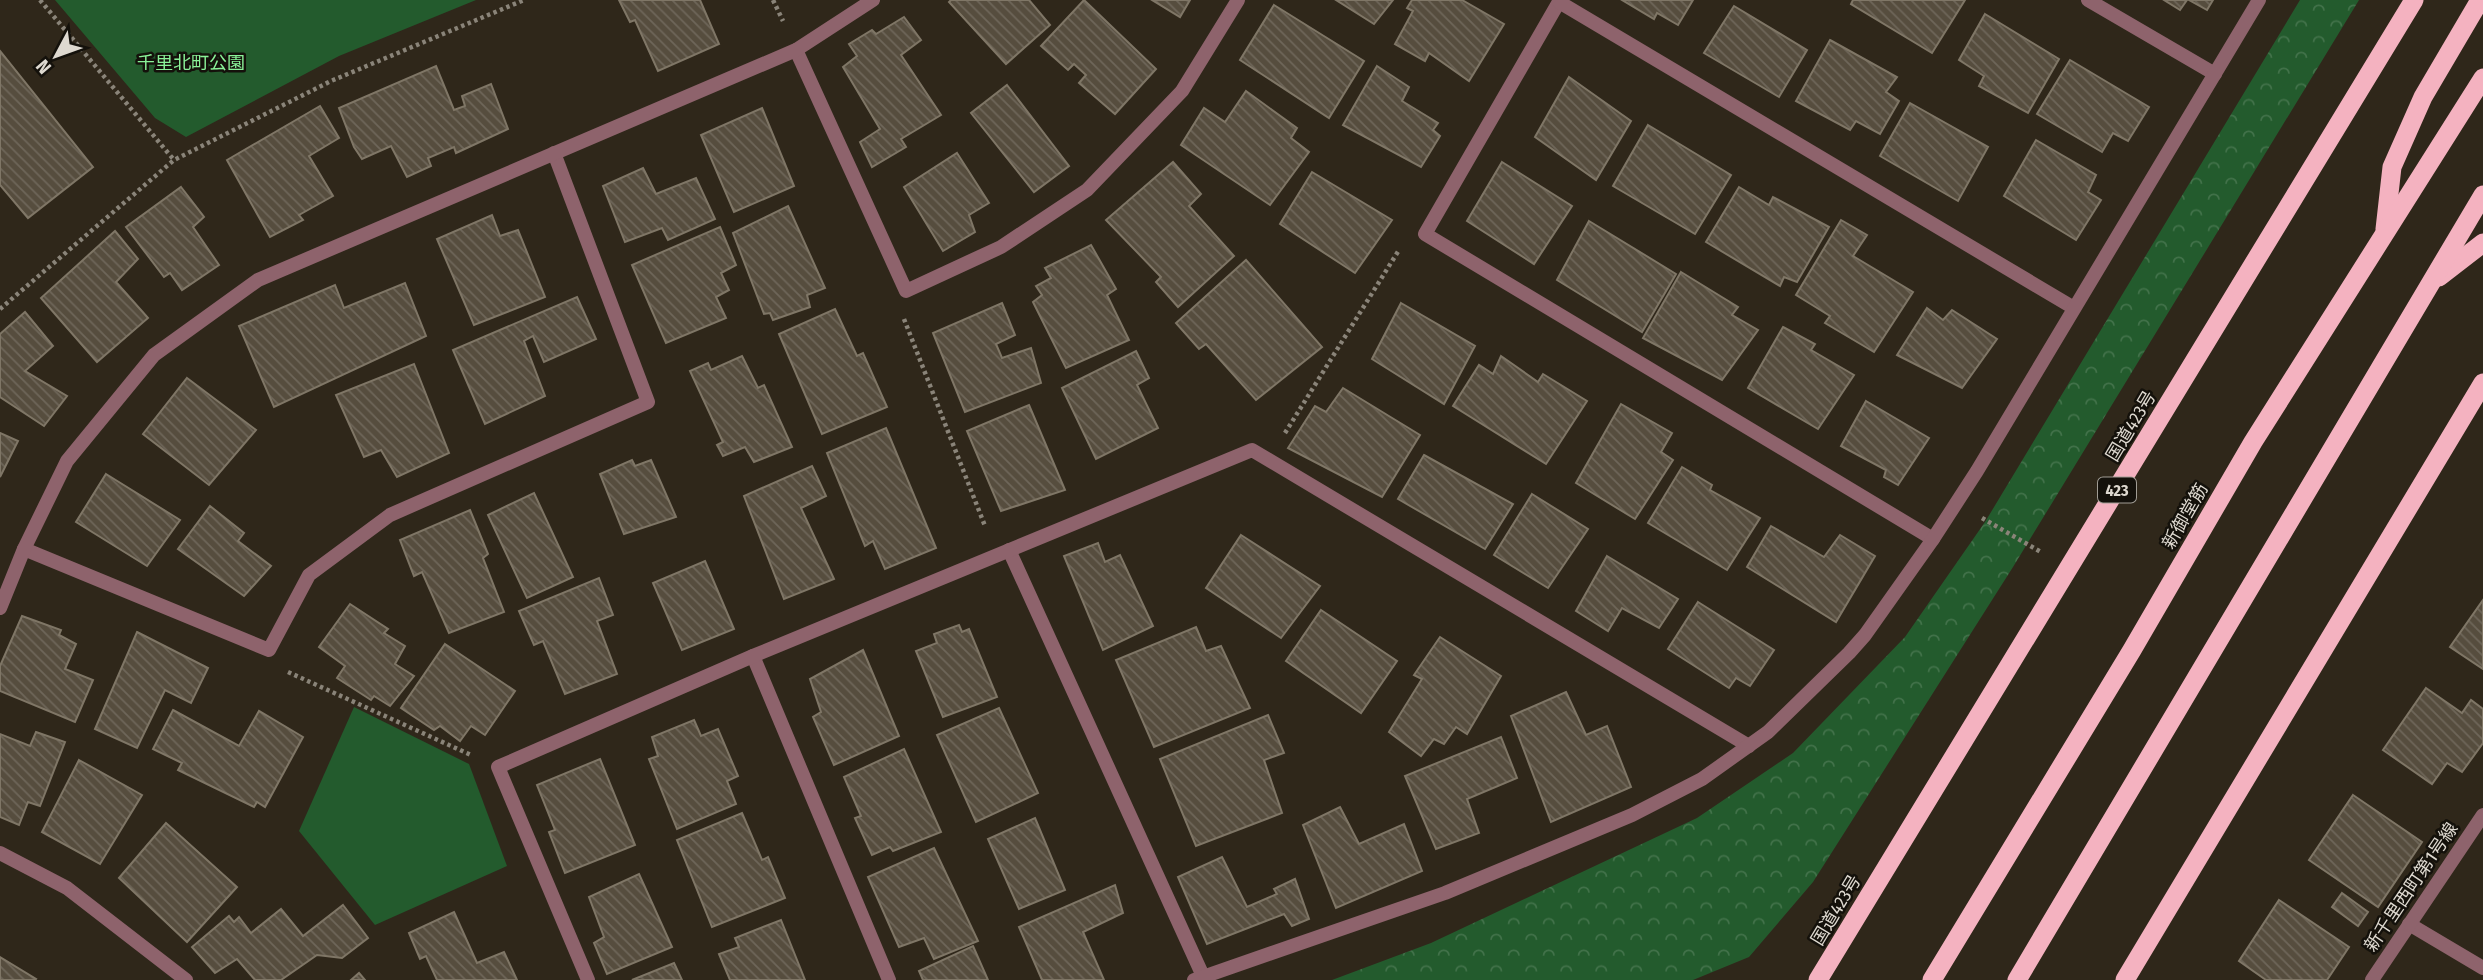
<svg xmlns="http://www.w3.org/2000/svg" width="2483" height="980" font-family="'Fira Sans Condensed','Noto Sans JP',sans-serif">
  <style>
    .green { fill: #235b2d }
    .forest { fill: url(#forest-crowns) }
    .building { fill: url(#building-back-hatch); stroke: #7f7666; stroke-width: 2 }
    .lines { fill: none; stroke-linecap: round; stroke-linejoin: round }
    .path { stroke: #8a8479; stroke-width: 4.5; stroke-dasharray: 3.5 3.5; stroke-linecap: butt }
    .minor { stroke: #8e636c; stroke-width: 14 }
    .tertiary { stroke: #8e636c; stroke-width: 14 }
    .trunk { stroke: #f4b2c0; stroke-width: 19 }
    .labels { text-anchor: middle; stroke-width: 5; stroke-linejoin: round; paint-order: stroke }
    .shield { fill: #14110b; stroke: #a19d95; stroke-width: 2 }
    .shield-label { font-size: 16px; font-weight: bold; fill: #ded9d0 }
    .park-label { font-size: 18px; fill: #8af298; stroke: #14110b }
    .street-label { font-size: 18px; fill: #ded9d0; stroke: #14110b }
  </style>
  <defs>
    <pattern id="forest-crowns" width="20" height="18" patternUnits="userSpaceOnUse" patternTransform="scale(1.75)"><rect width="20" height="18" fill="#235b2d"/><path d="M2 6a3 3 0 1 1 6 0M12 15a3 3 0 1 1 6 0" fill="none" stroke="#42724a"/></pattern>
    <pattern id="building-back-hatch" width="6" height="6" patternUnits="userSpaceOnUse" patternTransform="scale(1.75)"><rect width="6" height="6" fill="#564d3e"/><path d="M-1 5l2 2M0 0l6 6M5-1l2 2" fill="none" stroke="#6e6659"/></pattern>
  </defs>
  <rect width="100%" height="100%" fill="#2f271a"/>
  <g class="green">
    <path d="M55,0H476L339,56L186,137L155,118Z"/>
    <path d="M354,707L469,764L507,866L375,925L299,831Z"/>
  </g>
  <path class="forest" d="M2300,0H2359L2013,567L1813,882L1749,957L1693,980H1332L1431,943L1697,818L1793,753L1905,637L1985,522Z"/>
  <g class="building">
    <path d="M619,0H700L719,44L658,71L635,20L630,22Z"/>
    <path d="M951,0H1029L1050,25L1006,64L949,2Z"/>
    <path d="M1084,0L1156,69L1115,114L1079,83L1086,75L1074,64L1068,70L1041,46Z"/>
    <path d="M1152,0H1190L1180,17Z"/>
    <path d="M1336,0H1393L1374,24Z"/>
    <path d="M1412,0H1462L1504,24L1469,81L1429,53L1425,61L1395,44L1413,11L1407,8Z"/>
    <path d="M1622,0H1693L1678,25L1657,13L1654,19Z"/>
    <path d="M1853,0H1965L1932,53L1851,4Z"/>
    <path d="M2164,0H2187L2180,10Z"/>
    <path d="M2189,0H2213L2207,10Z"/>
    <path d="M1274,5L1364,61L1329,118L1240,60Z"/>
    <path d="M1734,6L1807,50L1779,97L1704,53Z"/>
    <path d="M1985,14L2059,59L2028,113L1979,86L1984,76L1959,60Z"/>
    <path d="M904,17L921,40L901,55L941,115L901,139L906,147L872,167L860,142L880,129L843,67L857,56L849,44L872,30L876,34Z"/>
    <path d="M1830,40L1897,77L1886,92L1899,101L1880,134L1856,121L1850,130L1796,101Z"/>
    <path d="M0,51L93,167L28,218L0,185Z"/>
    <path d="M2070,60L2149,107L2128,141L2113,133L2102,152L2037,114Z"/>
    <path d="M436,66L454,110L465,106L462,96L491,84L508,129L456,153L454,147L428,158L431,166L407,177L391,146L362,159L354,147L339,108Z"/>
    <path d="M1377,66L1409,87L1402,101L1438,123L1433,130L1440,136L1421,167L1343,125Z"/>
    <path d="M1569,77L1631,121L1596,180L1535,137Z"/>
    <path d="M1007,85L1069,166L1034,192L971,113Z"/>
    <path d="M1246,91L1297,128L1291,138L1309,152L1270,205L1181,145L1204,108L1225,122Z"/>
    <path d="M1910,103L1988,147L1958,201L1880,156Z"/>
    <path d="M320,106L339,138L309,156L333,196L299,215L303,220L270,237L227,160Z"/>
    <path d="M762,108L794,186L734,212L701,135Z"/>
    <path d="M1648,125L1731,175L1695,234L1613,186Z"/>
    <path d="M2036,140L2096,175L2088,192L2101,200L2076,240L2004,196Z"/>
    <path d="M957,153L989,203L969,215L975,232L943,251L904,187Z"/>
    <path d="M1173,162L1201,194L1189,206L1234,256L1178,307L1156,282L1161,277L1106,220Z"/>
    <path d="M1502,162L1572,206L1534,264L1467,221Z"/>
    <path d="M643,168L656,194L696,178L715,219L668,240L662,228L625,242L603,186Z"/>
    <path d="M1312,172L1392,220L1355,273L1280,224Z"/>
    <path d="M181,187L204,217L193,227L219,265L182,290L170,273L164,277L126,227Z"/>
    <path d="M1739,187L1769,205L1773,197L1829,227L1797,282L1784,277L1780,286L1706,242Z"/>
    <path d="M788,206L825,288L807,295L810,307L773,320L770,313L764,314L733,233Z"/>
    <path d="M492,215L500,236L518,230L545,297L474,325L437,239Z"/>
    <path d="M1841,220L1867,235L1853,256L1913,292L1874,352L1825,323L1830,316L1796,295Z"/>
    <path d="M1589,221L1676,274L1642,332L1557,280Z"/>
    <path d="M720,227L736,265L721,273L729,290L716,297L726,318L666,343L632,265Z"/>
    <path d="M115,231L138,259L116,282L148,318L97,362L41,298Z"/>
    <path d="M1091,245L1116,289L1107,295L1129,340L1066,368L1033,302L1042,295L1036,286L1051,278L1045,268Z"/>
    <path d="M1246,260L1322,347L1256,400L1206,344L1199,349L1176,323Z"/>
    <path d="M1681,272L1738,307L1732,315L1758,330L1722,380L1643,338Z"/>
    <path d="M405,283L426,336L274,407L239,326L335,285L344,308Z"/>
    <path d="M577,297L596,339L544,362L533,336L524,341L545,396L485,424L453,350Z"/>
    <path d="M1002,303L1015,335L996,344L1002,358L1031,348L1041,383L965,412L933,333Z"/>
    <path d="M1401,303L1475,346L1444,404L1372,359Z"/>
    <path d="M1927,308L1943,320L1952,310L1997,339L1962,388L1897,355Z"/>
    <path d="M835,309L857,356L863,353L887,407L822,434L779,334Z"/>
    <path d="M25,312L53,346L25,371L67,396L44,426L0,397V334Z"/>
    <path d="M1783,327L1815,344L1811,350L1854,375L1818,429L1748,388Z"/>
    <path d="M1136,351L1149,378L1137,385L1158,428L1096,459L1062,388Z"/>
    <path d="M742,356L758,388L764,385L792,447L754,462L745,447L723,456L717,445L723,442L690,371L708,363L711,370Z"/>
    <path d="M1501,356L1538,382L1543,374L1587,401L1546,464L1453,406L1479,365L1493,374Z"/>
    <path d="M414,364L449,453L397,477L381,450L364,457L336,395Z"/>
    <path d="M187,378L256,430L209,485L143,434Z"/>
    <path d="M1343,388L1420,435L1382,497L1288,448L1315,406L1326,412Z"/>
    <path d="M1866,401L1929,438L1898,485L1884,477L1886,470L1841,446Z"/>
    <path d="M1621,404L1672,433L1661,452L1673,460L1635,519L1576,483Z"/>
    <path d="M1029,405L1065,490L1001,511L967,431Z"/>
    <path d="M886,428L936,548L885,569L873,541L865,546L827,453Z"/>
    <path d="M0,433L18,441L0,477Z"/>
    <path d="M1424,455L1513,504L1485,549L1398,499Z"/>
    <path d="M632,460L635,466L651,460L676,517L624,534L600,474Z"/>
    <path d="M812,466L826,496L801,508L834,579L784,599L744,496Z"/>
    <path d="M1682,467L1712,485L1710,490L1760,518L1727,570L1648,523Z"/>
    <path d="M106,474L180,520L147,566L76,522Z"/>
    <path d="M534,493L573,577L527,598L488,515Z"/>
    <path d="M1532,494L1588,529L1548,588L1494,555Z"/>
    <path d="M210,506L244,533L238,541L271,566L244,596L178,549Z"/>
    <path d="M470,510L488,554L483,558L504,612L449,633L422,572L414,576L400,540Z"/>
    <path d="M1771,526L1824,557L1840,535L1875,556L1836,622L1747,567Z"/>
    <path d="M1241,535L1320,586L1281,638L1206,588Z"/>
    <path d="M1098,543L1105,562L1120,555L1153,626L1103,650L1064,556Z"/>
    <path d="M1607,556L1678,599L1659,628L1622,608L1608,631L1576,611Z"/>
    <path d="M705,561L734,629L682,650L653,583Z"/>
    <path d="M599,578L613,615L597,621L617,674L565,694L543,641L534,645L519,611Z"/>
    <path d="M2483,600V669L2450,647Z"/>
    <path d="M1698,602L1774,650L1750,686L1736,678L1729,688L1668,649Z"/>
    <path d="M350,604L388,629L384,633L405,646L395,664L414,676L390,706L374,696L371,700L337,678L345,666L319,647Z"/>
    <path d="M1321,610L1397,661L1361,713L1286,661Z"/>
    <path d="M22,616L61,630L59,635L76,644L65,669L93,680L75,722L0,691V666Z"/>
    <path d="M959,625L962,632L969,629L997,697L943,717L916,651L937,643L934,634Z"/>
    <path d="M1196,627L1206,651L1221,646L1250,708L1154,747L1116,660Z"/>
    <path d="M137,632L208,668L191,703L165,690L137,748L95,729Z"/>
    <path d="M1440,637L1501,676L1467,734L1456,727L1444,744L1434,739L1421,756L1389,732L1422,679L1414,675Z"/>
    <path d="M445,644L515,691L485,735L471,726L460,741L440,726L434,730L401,708Z"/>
    <path d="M863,650L899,736L834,765L813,717L821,712L810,679Z"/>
    <path d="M2426,688L2462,713L2471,700L2483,709V743L2462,772L2447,763L2432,784L2383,750Z"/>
    <path d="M1566,692L1586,735L1607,726L1631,787L1551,822L1511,716Z"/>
    <path d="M999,708L1038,793L976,822L937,735Z"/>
    <path d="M173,710L239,746L259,711L303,737L265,807L257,802L254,807L178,770L182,763L153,749Z"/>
    <path d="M1268,715L1284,753L1264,760L1282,813L1196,846L1160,759Z"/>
    <path d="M694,720L701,736L718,729L738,776L727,781L736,804L677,829L649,759L658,756L652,737Z"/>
    <path d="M36,732L65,742L40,806L28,802L19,825L0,817V734L30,746Z"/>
    <path d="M1501,737L1517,778L1467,799L1479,833L1436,849L1405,776Z"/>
    <path d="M904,749L941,832L893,851L890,847L872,855L855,818L861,816L844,777Z"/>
    <path d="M600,759L635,845L565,873L549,832L555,830L537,785Z"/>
    <path d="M79,760L142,795L100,864L42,832Z"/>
    <path d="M2353,795L2422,842L2378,907L2309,860Z"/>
    <path d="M1340,807L1359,844L1404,824L1422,871L1336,908L1303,825Z"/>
    <path d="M742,813L762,860L768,857L785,898L712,927L677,840Z"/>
    <path d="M1035,818L1065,890L1019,909L988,839Z"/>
    <path d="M166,823L237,887L187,942L119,878Z"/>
    <path d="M934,848L978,941L934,959L924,938L899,947L868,877Z"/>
    <path d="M1222,857L1247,907L1277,894L1274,889L1295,879L1309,919L1292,926L1284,914L1207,944L1178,877Z"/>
    <path d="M639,874L672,947L607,974L594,943L604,937L589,897Z"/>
    <path d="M1115,885L1123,913L1083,932L1104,980H1042L1019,927Z"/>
    <path d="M2342,893L2368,912L2358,926L2332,907Z"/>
    <path d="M2279,900L2349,947L2327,980H2266L2239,961Z"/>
    <path d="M343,905L368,938L342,958L317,955L281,980H255L237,959L215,973L192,947L229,916L234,922L239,917L251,933L281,909L303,936Z"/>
    <path d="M454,912L477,963L504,952L517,980H437L426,956L420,959L409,933Z"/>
    <path d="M781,920L805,980H730L719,954L739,947L735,938Z"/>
    <path d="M973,946L988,980H923L919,971Z"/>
    <path d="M0,957L36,979L35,980H0Z"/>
    <path d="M674,963L682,980H632Z"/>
    <path d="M359,973L365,980H351Z"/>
  </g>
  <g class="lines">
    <g class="path">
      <path d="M40,0L174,160"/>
      <path d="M773,0L783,21"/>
      <path d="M0,309L174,160L331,81L524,0"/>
      <path d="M904,319L985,526"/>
      <path d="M1285,433L1399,250"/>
      <path d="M1982,518L2041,552"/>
      <path d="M288,672L471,755"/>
    </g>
    <g class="minor">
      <path d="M1560,0L1425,234L1933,539"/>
      <path d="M2088,0L2215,74"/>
      <path d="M1559,2L2074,308"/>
      <path d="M796,50L906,291L1001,247L1087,190L1182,91L1238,0"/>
      <path d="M24,549L269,650L309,575L390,515L648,402L554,153"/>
      <path d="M1009,550L1203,976"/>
      <path d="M0,608L24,549L67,461L154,355L258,280L796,50L873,0"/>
      <path d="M753,656L889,980"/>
      <path d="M2409,924L2483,968"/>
      <path d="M588,980L498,767L753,656L1252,450L1749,746"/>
      <path d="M2372,980L2483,815"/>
    </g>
    <g class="tertiary">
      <path d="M0,853L67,888L186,980"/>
      <path d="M1194,980L1445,893L1632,815L1702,779L1768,732L1849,653L1865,635L1933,539L1977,471L2259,0"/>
    </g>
    <g class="trunk">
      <path d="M2385,229L2392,167L2423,97L2480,0"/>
      <path d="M2439,277L2483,243"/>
      <path d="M1818,980L2414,0"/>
      <path d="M1932,980L2132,650L2253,442L2483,78"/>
      <path d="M2017,980L2483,195"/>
      <path d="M2125,980L2483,383"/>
    </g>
  </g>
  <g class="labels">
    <rect class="shield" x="2098" y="477.5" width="38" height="25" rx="5"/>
    <g class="shield-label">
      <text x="2117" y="496">423</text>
    </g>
    <g class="park-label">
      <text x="191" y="69">千里北町公園</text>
    </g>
    <g class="street-label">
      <text transform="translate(2131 426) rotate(-59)" y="6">国道423号</text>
      <text transform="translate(2185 516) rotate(-60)" y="6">新御堂筋</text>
      <text transform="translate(2411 887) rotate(-56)" y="6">新千里西町第1号線</text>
      <text transform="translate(1836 910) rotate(-59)" y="6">国道423号</text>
    </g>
  </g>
  <g transform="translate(56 56) rotate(229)" stroke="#14110b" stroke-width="5" paint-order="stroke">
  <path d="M0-5L12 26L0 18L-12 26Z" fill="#ded9d0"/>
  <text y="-10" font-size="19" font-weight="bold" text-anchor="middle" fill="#ded9d0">N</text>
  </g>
</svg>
